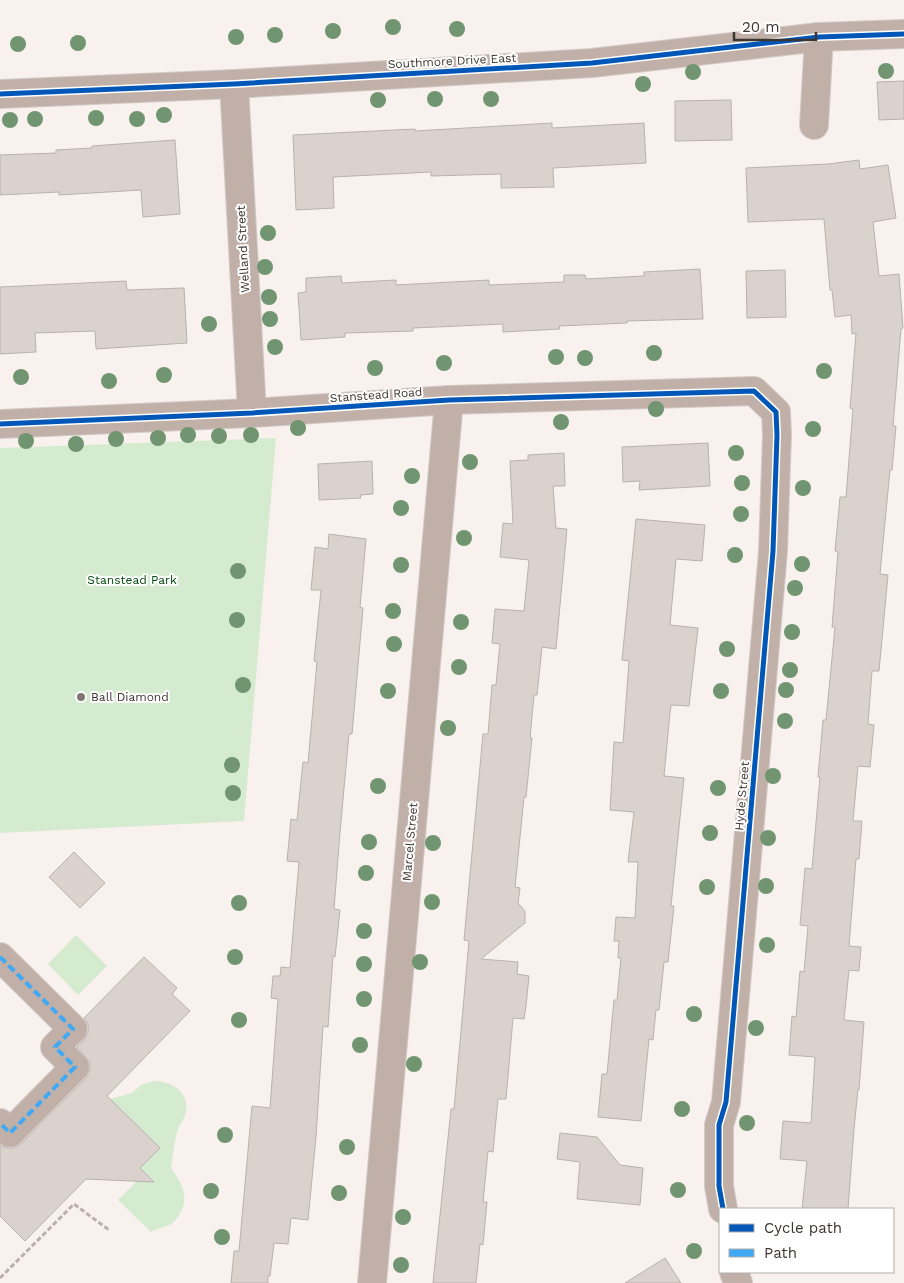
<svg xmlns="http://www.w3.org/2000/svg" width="904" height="1283" font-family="'Work Sans',sans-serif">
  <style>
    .green { fill: #d5ebcf }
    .building { fill: #dbd2ce; stroke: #b9b1ac }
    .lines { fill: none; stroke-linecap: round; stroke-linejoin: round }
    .street-casing { stroke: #d3ccc8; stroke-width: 30 }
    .path { stroke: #bdb0ab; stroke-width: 3; stroke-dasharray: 5 2.5; stroke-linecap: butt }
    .street { stroke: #c1b0a8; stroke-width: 28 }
    .quiet { stroke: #3fa9f5; stroke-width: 4; stroke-dasharray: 8 4; stroke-linecap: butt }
    .cycleway-casing { stroke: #fff; stroke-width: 8 }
    .cycleway { stroke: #0057b8; stroke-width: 5 }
    .tree { fill: #709570 }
    .poi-dot { fill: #807772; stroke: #fff; stroke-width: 2 }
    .labels { text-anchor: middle; stroke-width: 4; stroke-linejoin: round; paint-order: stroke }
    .street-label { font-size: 12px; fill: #3f3530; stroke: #fff }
    .park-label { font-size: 12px; fill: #00490a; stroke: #fff }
    .poi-label { font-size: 12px; fill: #3f3530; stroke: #fff; text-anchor: start }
  </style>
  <rect width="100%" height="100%" fill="#f9f1ed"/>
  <g class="green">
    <path d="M276,438L244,821L0,833V448Z"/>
    <path d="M76,935L107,966L78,995L48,964Z"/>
    <path d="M153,1081C170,1081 189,1090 186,1111C185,1118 181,1122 178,1129C174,1141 173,1155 171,1168C181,1182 190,1197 180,1214C177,1218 173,1224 169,1225C162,1228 157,1228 151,1232L118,1200L145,1173L140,1168L160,1148L110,1099L132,1093L141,1085Z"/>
  </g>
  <g class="building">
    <path d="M904,81V119L879,120L877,82Z"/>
    <path d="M731,100L732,140L675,141V101Z"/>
    <path d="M552,123V128L644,123L646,163L553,168L554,187L501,188V174L431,176V172L333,177L334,208L296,210L293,135L415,129V131Z"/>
    <path d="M175,140L180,214L143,217L141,190L59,195V192L0,195V155L56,153V150L92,148V146Z"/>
    <path d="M859,160L860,169L888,165L896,218L873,222L879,276L899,274L903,328L901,329L893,426H896L892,470H890L880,574L888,575L879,671H872L868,724L874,725L870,767L858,766L853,821H862L859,859H856L849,946L861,947L859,971L849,970L844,1020L864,1022L859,1090L858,1089L854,1129L848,1209H802L807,1161L780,1159L783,1121L811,1123L815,1057L789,1055L792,1016L796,1017L800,971L804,972L808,926L800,925L805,868L812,869L820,777H818L823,720H826L835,627H832L838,552L835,551L840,497H846L853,409L850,408L856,333L852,334L851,315L835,317L832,290H830L824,219L748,222L746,168L828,164Z"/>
    <path d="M700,269L703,319L627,321V323L559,326L560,329L503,332V324L413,328V331L345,333V337L301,340L298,293L306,292V278L341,276L342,283L396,280V285L489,280V285L564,282V275H585L586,279L644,276V272Z"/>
    <path d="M785,270L786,317L747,318L746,271Z"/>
    <path d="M126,281L127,290L184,288L187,343L96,349L95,331L35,333L36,352L0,354V287Z"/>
    <path d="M708,443L710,486L639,490L640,481L623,482L622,447Z"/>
    <path d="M564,453L565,486H553L556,528L567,529L556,649L542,647L537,695H534L530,738H532L526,797H524L515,887L520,888L518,903L525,911V923L481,959L518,962L517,974L529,976L526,1006L524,1019L513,1018L506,1099H498L493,1152L488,1151L483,1202H487L483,1245L480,1244L476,1283H433L451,1109H454L462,1020L469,941L464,940L483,734H488L492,685H496L500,644L492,643L495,609L524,611L529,560L500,557L503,523L513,524L510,461L528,460V455Z"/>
    <path d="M372,461L373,494L360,495L361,498L319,500L318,464Z"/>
    <path d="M636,519L705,525L702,561L676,559L670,625L698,628L689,706L671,705L670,713L664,776L684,778L671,906H674L668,962H664L659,1010H656L653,1040L649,1039L641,1121L598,1117L602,1074H607L614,1000H617L621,958H618L619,941H614L616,917L635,918L638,862H628L634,812L610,810L614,742L623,743L629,661L622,660Z"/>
    <path d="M329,534L366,539L360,607L363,608L352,734H349L340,832L334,909L340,910L335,957L333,956L328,1027L323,1026L316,1137L308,1220L291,1218L288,1244L274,1243L270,1276H268V1283H231L234,1251H239L252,1106L270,1108L278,999L271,998L273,976H280L281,967L290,968L299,862L287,861L291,819L297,820L303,762L308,763L317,662L314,661L321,590H311L315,547L328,549Z"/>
    <path d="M74,852L105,883L80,908L49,877Z"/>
    <path d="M144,957L177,988L172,994L190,1011L107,1096L160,1148L140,1168L154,1182L86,1179L25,1241L0,1216V1145L6,1148H14L21,1144L86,1078L90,1070V1062L77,1047L84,1040L88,1033V1024L84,1018Z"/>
    <path d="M560,1133L597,1137L620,1165L643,1168L640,1205L577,1199L580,1162L557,1159Z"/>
    <path d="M665,1258L681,1283H625Z"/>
  </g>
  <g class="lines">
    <defs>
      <g id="street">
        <path d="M234,84L252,413"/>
        <path d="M0,94L234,84L592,63L819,37L904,34"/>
        <path d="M814,125L819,37"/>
        <path d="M0,424L252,413L449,400L754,391L776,412L777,435L773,551L726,1102L719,1125V1186L723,1209"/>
        <path d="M0,957L73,1029L55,1047L75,1067L10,1133L0,1123"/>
        <path d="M734,1272L738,1283"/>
        <path d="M372,1283L449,400"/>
      </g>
    </defs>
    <use href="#street" class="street-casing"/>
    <path class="path" d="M0,1278L74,1204L109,1230"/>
    <use href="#street" class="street"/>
    <path class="quiet" d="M0,957L73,1029L55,1047L75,1067L10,1133L0,1123"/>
    <defs>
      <g id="cycleway">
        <path d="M0,94L234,84L592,63L819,37L904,34"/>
        <path d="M0,424L252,413L449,400L754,391L776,412L777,435L773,551L726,1102L719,1125V1186L723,1209"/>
      </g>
    </defs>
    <use href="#cycleway" class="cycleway-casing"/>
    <use href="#cycleway" class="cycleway"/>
  </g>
  <g class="tree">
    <circle cx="393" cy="27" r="8"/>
    <circle cx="457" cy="29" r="8"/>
    <circle cx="333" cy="31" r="8"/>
    <circle cx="275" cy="35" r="8"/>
    <circle cx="236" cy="37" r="8"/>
    <circle cx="78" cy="43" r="8"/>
    <circle cx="18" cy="44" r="8"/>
    <circle cx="886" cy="71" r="8"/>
    <circle cx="693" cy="72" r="8"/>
    <circle cx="643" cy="84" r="8"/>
    <circle cx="435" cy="99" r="8"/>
    <circle cx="491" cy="99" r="8"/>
    <circle cx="378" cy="100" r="8"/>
    <circle cx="164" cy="115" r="8"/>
    <circle cx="96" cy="118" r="8"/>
    <circle cx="35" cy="119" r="8"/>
    <circle cx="137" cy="119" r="8"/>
    <circle cx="10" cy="120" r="8"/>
    <circle cx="268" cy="233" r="8"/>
    <circle cx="265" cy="267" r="8"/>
    <circle cx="269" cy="297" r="8"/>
    <circle cx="270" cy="319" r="8"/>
    <circle cx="209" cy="324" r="8"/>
    <circle cx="275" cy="347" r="8"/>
    <circle cx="654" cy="353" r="8"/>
    <circle cx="556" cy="357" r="8"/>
    <circle cx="585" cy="358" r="8"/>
    <circle cx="444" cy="363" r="8"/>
    <circle cx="375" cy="368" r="8"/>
    <circle cx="824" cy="371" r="8"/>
    <circle cx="164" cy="375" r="8"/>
    <circle cx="21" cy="377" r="8"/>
    <circle cx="109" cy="381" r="8"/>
    <circle cx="656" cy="409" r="8"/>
    <circle cx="561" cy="422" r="8"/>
    <circle cx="298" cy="428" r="8"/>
    <circle cx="813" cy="429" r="8"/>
    <circle cx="188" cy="435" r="8"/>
    <circle cx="251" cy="435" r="8"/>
    <circle cx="219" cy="436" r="8"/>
    <circle cx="158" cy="438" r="8"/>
    <circle cx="116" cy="439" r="8"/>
    <circle cx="26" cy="441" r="8"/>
    <circle cx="76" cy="444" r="8"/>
    <circle cx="736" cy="453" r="8"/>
    <circle cx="470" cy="462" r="8"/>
    <circle cx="412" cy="476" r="8"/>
    <circle cx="742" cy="483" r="8"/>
    <circle cx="803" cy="488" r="8"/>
    <circle cx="401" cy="508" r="8"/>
    <circle cx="741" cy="514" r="8"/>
    <circle cx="464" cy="538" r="8"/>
    <circle cx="735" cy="555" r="8"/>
    <circle cx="802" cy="564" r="8"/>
    <circle cx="401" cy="565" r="8"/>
    <circle cx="238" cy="571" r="8"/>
    <circle cx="795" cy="588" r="8"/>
    <circle cx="393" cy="611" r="8"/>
    <circle cx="237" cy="620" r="8"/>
    <circle cx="461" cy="622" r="8"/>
    <circle cx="792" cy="632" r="8"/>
    <circle cx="394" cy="644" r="8"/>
    <circle cx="727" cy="649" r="8"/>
    <circle cx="459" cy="667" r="8"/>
    <circle cx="790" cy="670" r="8"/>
    <circle cx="243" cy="685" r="8"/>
    <circle cx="786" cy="690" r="8"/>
    <circle cx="388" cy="691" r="8"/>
    <circle cx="721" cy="691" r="8"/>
    <circle cx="785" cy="721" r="8"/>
    <circle cx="448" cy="728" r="8"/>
    <circle cx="232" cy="765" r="8"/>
    <circle cx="773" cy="776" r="8"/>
    <circle cx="378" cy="786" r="8"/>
    <circle cx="718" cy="788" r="8"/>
    <circle cx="233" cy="793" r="8"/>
    <circle cx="710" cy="833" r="8"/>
    <circle cx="768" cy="838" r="8"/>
    <circle cx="369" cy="842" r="8"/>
    <circle cx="433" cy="843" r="8"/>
    <circle cx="366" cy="873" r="8"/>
    <circle cx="766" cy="886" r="8"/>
    <circle cx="707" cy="887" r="8"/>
    <circle cx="432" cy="902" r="8"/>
    <circle cx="239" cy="903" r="8"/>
    <circle cx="364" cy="931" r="8"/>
    <circle cx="767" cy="945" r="8"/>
    <circle cx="235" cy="957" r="8"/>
    <circle cx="420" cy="962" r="8"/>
    <circle cx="364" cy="964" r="8"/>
    <circle cx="364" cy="999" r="8"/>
    <circle cx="694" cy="1014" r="8"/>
    <circle cx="239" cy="1020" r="8"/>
    <circle cx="756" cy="1028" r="8"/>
    <circle cx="360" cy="1045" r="8"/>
    <circle cx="414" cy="1064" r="8"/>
    <circle cx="682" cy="1109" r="8"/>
    <circle cx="747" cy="1123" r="8"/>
    <circle cx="225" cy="1135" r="8"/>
    <circle cx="347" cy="1147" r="8"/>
    <circle cx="678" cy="1190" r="8"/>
    <circle cx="211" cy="1191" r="8"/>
    <circle cx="339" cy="1193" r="8"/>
    <circle cx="403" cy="1217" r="8"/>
    <circle cx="222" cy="1237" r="8"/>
    <circle cx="694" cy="1251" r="8"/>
    <circle cx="401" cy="1265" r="8"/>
  </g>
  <circle class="poi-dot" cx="81" cy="697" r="5"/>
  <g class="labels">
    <g class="street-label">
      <text transform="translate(452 61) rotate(-3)" y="4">Southmore Drive East</text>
      <text transform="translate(243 249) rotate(-93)" y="4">Welland Street</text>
      <text transform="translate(376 395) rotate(-4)" y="4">Stanstead Road</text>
      <text transform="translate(742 796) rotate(-85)" y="4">Hyde Street</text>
      <text transform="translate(410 842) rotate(-85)" y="4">Marcel Street</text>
    </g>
    <g class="park-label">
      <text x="132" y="584">Stanstead Park</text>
    </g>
    <g class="poi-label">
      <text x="91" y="701">Ball Diamond</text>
    </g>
  </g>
  <rect x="719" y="1208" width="175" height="65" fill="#ffffff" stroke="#b2aeac"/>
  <rect x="729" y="1224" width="25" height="8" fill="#0057b8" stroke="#b2aeac"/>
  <text x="764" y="1233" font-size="15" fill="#3f3530">Cycle path</text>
  <rect x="729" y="1249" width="25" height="8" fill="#3fa9f5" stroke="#b2aeac"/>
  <text x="764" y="1258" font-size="15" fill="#3f3530">Path</text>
  <path d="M734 32v8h82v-8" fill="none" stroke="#3f3530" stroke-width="2.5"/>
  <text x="742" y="32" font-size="15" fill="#3f3530" stroke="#ffffff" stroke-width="4" paint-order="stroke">20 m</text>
</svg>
